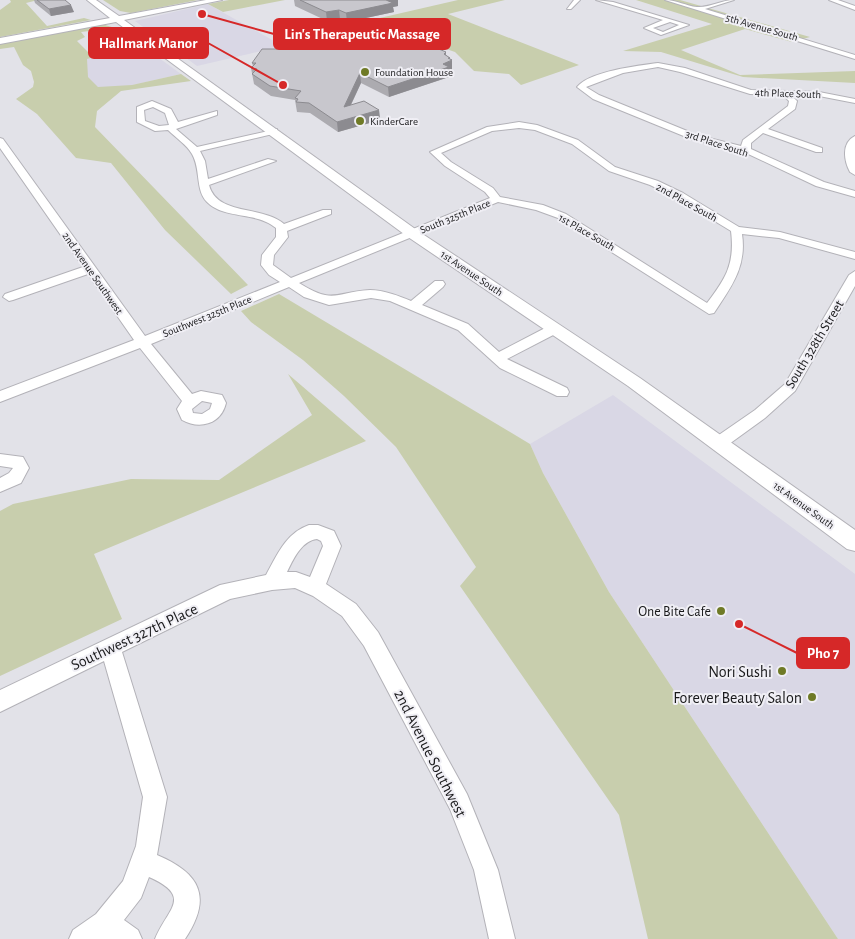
<svg xmlns="http://www.w3.org/2000/svg" width="855" height="939" font-family="'Alegreya Sans',sans-serif">
  <style>
    .built { fill: #d9d7e5 }
    .green { fill: #c8cead }
    .lines { fill: none; stroke-linecap: round; stroke-linejoin: round }
    .minor-casing { stroke: #b3b2b8; stroke-width: 2 }
    .major-casing { stroke: #b3b2b8; stroke-width: 2 }
    .minor { fill: #fff; fill-rule: evenodd }
    .major { fill: #fff; fill-rule: evenodd }
    .wall { fill: #acabb0 }
    .shaded-wall { fill: #8c8b90 }
    .building { fill: #c8c7cd; stroke: #8c8b90 }
    .poi-dot { fill: #6f7a26; stroke: #f0eff5; stroke-width: 2 }
    .labels { text-anchor: middle; stroke-width: 4; stroke-linejoin: round; paint-order: stroke }
    .far-street-label { font-size: 11px; fill: #19191b; stroke: #f0eff5 }
    .far-poi-label { font-size: 11px; fill: #19191b; stroke: #f0eff5; text-anchor: start }
    .street-label { font-size: 14px; fill: #19191b; stroke: #f0eff5 }
    .poi-label { font-size: 14px; fill: #19191b; stroke: #f0eff5; text-anchor: end }
    .near-street-label { font-size: 16px; fill: #19191b; stroke: #f0eff5 }
    .near-poi-label { font-size: 16px; fill: #19191b; stroke: #f0eff5; text-anchor: end }
    .leader { fill: none; stroke: #d62828; stroke-width: 2 }
    .callout-dot { fill: #d62828; stroke: #f0eff5; stroke-width: 2 }
    .callout { fill: #d62828; stroke: #d62828; stroke-width: 2 }
    .callout-label { font-size: 15px; text-anchor: middle; font-weight: bold; fill: #fff }
  </style>
  <rect width="100%" height="100%" fill="#e2e2e8"/>
  <g class="built">
    <path d="M208,4L283,46L197,66L135,21Z"/>
    <path d="M141,45L181,74L98,93L63,61Z"/>
    <path d="M613,395L855,574V939H838L609,592L543,473L530,444Z"/>
  </g>
  <g class="green">
    <path d="M10,0H38L26,3L47,26L84,18L91,20L0,37V10L11,2Z"/>
    <path d="M103,0H198L131,13L120,11Z"/>
    <path d="M229,0H285L223,12L208,4Z"/>
    <path d="M458,0H505L448,14L579,65L521,85L509,74L474,71L455,52L426,42L396,46L345,26Z"/>
    <path d="M636,0H680L810,37L792,42L745,29L681,50L740,75L855,71V83L743,77L661,52L623,51L712,24Z"/>
    <path d="M102,24L115,28L81,32L85,37L77,41L88,52L107,48L113,52L87,59L88,77L98,87L132,85L181,74L191,81L121,91L97,111L95,127L248,285L231,294L165,230L111,163L76,158L37,114L16,99L33,87L34,82L31,71L23,65L14,47L0,49V43Z"/>
    <path d="M279,294L530,444L543,473L609,592L838,939H648L619,815L460,586L476,567L396,447L344,396L303,360L251,322L241,311Z"/>
    <path d="M288,374L366,441L94,554L122,619L0,676V511L13,504L131,479L219,480L312,415Z"/>
  </g>
  <g class="lines">
    <defs>
      <g id="minor">
        <path d="M574,0H580L571,9H567Z"/>
        <path d="M596,0L613,2L689,25L661,35L644,28L663,20ZM670,22L679,25L663,32L653,28Z"/>
        <path d="M665,0C677,0 686,6 697,7C709,8 722,0 734,0L705,9L855,55V59Z"/>
        <path d="M829,0H838L855,6V10Z"/>
        <path d="M658,63L685,68L751,90L819,92L855,99V103L819,96H792L797,101L795,109L768,129L822,148V152H816L763,133L751,143V149L824,182L855,191V197L816,186L744,152L691,139L593,99L577,87C590,71 637,66 658,63ZM658,67L680,72L750,94L783,95L789,101L788,106L743,140L741,146L697,135L599,95L586,87L623,73Z"/>
        <path d="M152,101L171,109L178,122L217,111V115L176,129L197,147L277,129V133L200,151L205,161L208,179L268,159L276,161L209,185C217,216 262,205 284,224L323,210H331V214L287,231L288,237L274,255L273,265L291,278L490,198L485,192L445,166L430,152L487,127L519,122L537,125L578,140L615,167L658,181L683,193L739,227L780,232L855,252V259L779,238L742,234C747,267 731,287 714,313L709,314L558,218L536,210L498,202L299,283C334,305 335,292 370,290C384,290 399,296 411,301L435,281H443L445,284L443,287L422,305L468,324L499,352L549,326H559L561,329L559,332L507,359L567,388L569,392L567,396H557L500,368L458,330L390,301L371,298L329,305L304,297L289,287L151,344L192,394L201,391L222,395L226,403C221,424 200,430 182,420L177,409L182,401L140,348L0,402V391L134,340L88,274L13,300L9,301L3,297L5,294L83,267L0,148V138L3,139L145,336L280,282L269,275L261,265L262,255L276,237V228C256,211 225,220 207,202C195,190 201,169 192,154C187,145 176,138 168,130L155,131L137,122V107ZM153,107L165,113L169,125L159,126L145,121L144,110ZM519,128L535,130L572,144L609,171L650,185L675,197L731,231C735,264 726,278 707,303L566,214L543,205L500,197L493,188L451,162L441,153L492,131ZM202,401L212,403L210,409L202,414L193,413L192,409Z"/>
        <path d="M855,136V175L850,172C844,161 841,143 855,136Z"/>
        <path d="M855,271V286L795,391L765,418L725,447H713L711,443L713,439L755,410L785,384L849,275Z"/>
        <path d="M0,454L23,457L29,468L21,483L0,492V478L9,473L13,468L0,466Z"/>
        <path d="M309,525H318L334,531L341,546L326,584L356,604L378,632L467,794L498,870L515,939H489L474,870L450,809L364,646L342,616L313,596L295,588L272,590L230,599L122,652L167,797L157,855C200,873 213,897 185,939H155C167,909 194,897 149,877L141,898L124,920L138,930L142,939H69L73,930L96,914L123,881L136,846L143,797L104,661L0,712V690L220,585L266,575C277,555 286,533 309,525ZM317,539L321,541L323,546L310,577L296,572H287C293,560 301,541 317,539Z"/>
      </g>
      <path id="major" d="M87,0H96L119,16L206,0H222L124,20L418,231L640,378L855,530V551L847,549L628,386L408,237L116,22L0,44V38L110,18Z"/>
    </defs>
    <use href="#minor" class="minor-casing"/>
    <use href="#major" class="major-casing"/>
    <use href="#minor" class="minor"/>
    <use href="#major" class="major"/>
  </g>
  <g class="wall">
    <path d="M34,0H65L74,12L51,16L35,3Z"/>
    <path d="M294,0H398V6L393,7L394,12L347,22L340,19L327,21L295,6Z"/>
    <path d="M387,44L446,52V55L449,59L452,60V70L449,71V77L389,97L361,83L351,105L379,110L380,120L338,132L310,113L297,112L295,100L271,96L254,84L251,68L253,66L252,63L289,49L356,45Z"/>
  </g>
  <g class="shaded-wall">
    <path d="M385,0H398V6L393,7L394,12L347,22L346,13Z"/>
    <path d="M71,5L74,12L51,16L49,9Z"/>
    <path d="M339,10L340,19L327,21L326,12Z"/>
    <path d="M446,52L445,62L448,58H450L449,62L452,60V70L449,71V77L389,97L388,87L444,54Z"/>
    <path d="M360,73L361,83L345,117L344,107Z"/>
    <path d="M379,110L380,120L338,132L337,122Z"/>
  </g>
  <g class="building">
    <path d="M37,0H65L71,5L49,9Z"/>
    <path d="M300,0H386L393,3L346,13L339,10L326,12Z"/>
    <path d="M334,38L343,39L356,45L377,40L387,44L395,43L402,46L422,42L446,52L444,54L450,58H448L452,60L443,64L449,67L388,87L360,73L344,107L364,101L379,110L337,122L309,103L296,102L298,99L295,98L301,91L270,86L252,74L257,69L251,68L256,63H252L262,49H289Z"/>
  </g>
  <g class="poi-dot">
    <circle cx="365" cy="72" r="5"/>
    <circle cx="360" cy="121" r="5"/>
    <circle cx="721" cy="611" r="5"/>
    <circle cx="782" cy="671" r="5"/>
    <circle cx="812" cy="697" r="5"/>
  </g>
  <g class="labels">
    <g class="far-street-label">
      <text transform="translate(762 27) rotate(16)" y="4">5th Avenue South</text>
      <text transform="translate(788 93) rotate(2)" y="4">4th Place South</text>
      <text transform="translate(717 143) rotate(18)" y="4">3rd Place South</text>
      <text transform="translate(687 202) rotate(29)" y="4">2nd Place South</text>
      <text transform="translate(455 216) rotate(-22)" y="4">South 325th Place</text>
      <text transform="translate(587 232) rotate(30)" y="4">1st Place South</text>
      <text transform="translate(93 273) rotate(55)" y="4">2nd Avenue Southwest</text>
      <text transform="translate(472 273) rotate(34)" y="4">1st Avenue South</text>
      <text transform="translate(207 316) rotate(-22)" y="4">Southwest 325th Place</text>
      <text transform="translate(804 505) rotate(36)" y="4">1st Avenue South</text>
    </g>
    <g class="far-poi-label">
      <text x="375" y="76">Foundation House</text>
      <text x="370" y="125">KinderCare</text>
    </g>
    <g class="street-label">
      <text transform="translate(814 344) rotate(-59)" y="5">South 328th Street</text>
    </g>
    <g class="poi-label">
      <text x="711" y="616">One Bite Cafe</text>
    </g>
    <g class="near-street-label">
      <text transform="translate(134 636) rotate(-25)" y="6">Southwest 327th Place</text>
      <text transform="translate(431 753) rotate(63)" y="6">2nd Avenue Southwest</text>
    </g>
    <g class="near-poi-label">
      <text x="772" y="677">Nori Sushi</text>
      <text x="802" y="703">Forever Beauty Salon</text>
    </g>
  </g>
  <path class="leader" d="M202 14L274 34M283 85L208 43M739 624L797 653"/>
  <g class="callout-dot">
    <circle cx="202" cy="14" r="5"/>
    <circle cx="283" cy="85" r="5"/>
    <circle cx="739" cy="624" r="5"/>
  </g>
  <g class="callout">
    <rect x="274" y="19" width="176" height="30" rx="5"/>
    <rect x="89" y="28" width="119" height="30" rx="5"/>
    <rect x="797" y="638" width="52" height="30" rx="5"/>
  </g>
  <g class="callout-label">
    <text x="362" y="39">Lin's Therapeutic Massage</text>
    <text x="148" y="48">Hallmark Manor</text>
    <text x="823" y="658">Pho 7</text>
  </g>
</svg>
